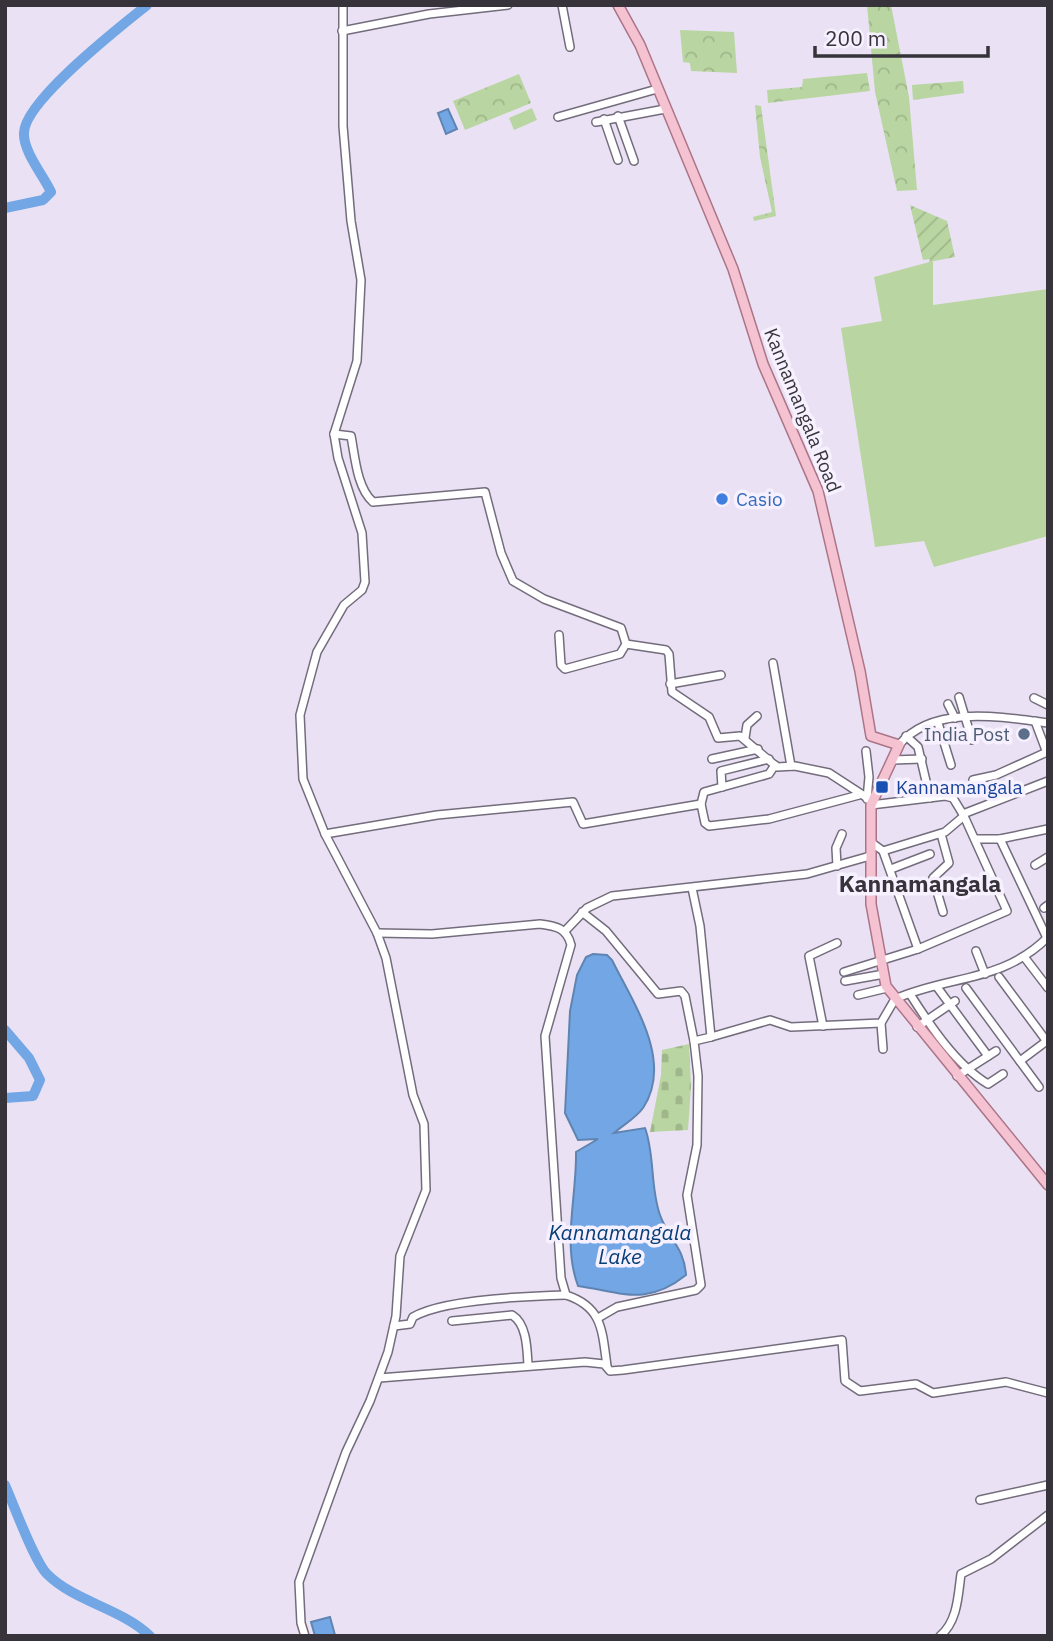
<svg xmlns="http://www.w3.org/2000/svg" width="1053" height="1641" font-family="'IBM Plex Sans',sans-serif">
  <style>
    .grass { fill: #b9d5a1 }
    .forest { fill: url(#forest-crowns) }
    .cemetery { fill: url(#cemetery-stones) }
    .garden { fill: url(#garden-furrows) }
    .water { fill: #72a6e4; stroke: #6084b1; stroke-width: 2 }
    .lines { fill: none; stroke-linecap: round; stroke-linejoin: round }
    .river { stroke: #72a6e4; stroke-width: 10 }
    .minor-casing { stroke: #736c7c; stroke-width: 10 }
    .major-casing { stroke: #ac7587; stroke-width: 12 }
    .minor { stroke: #fff; stroke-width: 7 }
    .major { stroke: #f4c2d0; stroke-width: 9 }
    .shop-dot { fill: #3f7fe0; stroke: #f6f0ff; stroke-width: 2.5 }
    .service-dot { fill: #5c6f8a; stroke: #f6f0ff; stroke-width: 2.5 }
    .transit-dot { fill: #1a4fb4; stroke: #f6f0ff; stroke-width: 2.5 }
    .labels { text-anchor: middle; stroke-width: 7; stroke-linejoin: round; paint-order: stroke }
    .street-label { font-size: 19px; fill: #36333a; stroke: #f6f0ff }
    .shop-label { font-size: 19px; fill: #366cbe; stroke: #f6f0ff; text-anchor: start }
    .service-label { font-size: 19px; fill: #4e5e75; stroke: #f6f0ff; text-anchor: end }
    .transit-label { font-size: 19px; fill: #164399; stroke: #f6f0ff; text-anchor: start }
    .water-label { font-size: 21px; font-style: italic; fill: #073e77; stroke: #f6f0ff }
    .quarter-label { font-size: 23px; font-weight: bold; fill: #36333a; stroke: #f6f0ff }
  </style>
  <defs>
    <pattern id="forest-crowns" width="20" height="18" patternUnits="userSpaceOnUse" patternTransform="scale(1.75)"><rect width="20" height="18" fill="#b9d5a1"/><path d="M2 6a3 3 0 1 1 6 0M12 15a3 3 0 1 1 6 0" fill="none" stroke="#a0b78b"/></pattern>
    <pattern id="cemetery-stones" width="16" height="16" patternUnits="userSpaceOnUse" patternTransform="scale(1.75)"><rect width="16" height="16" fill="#b9d5a1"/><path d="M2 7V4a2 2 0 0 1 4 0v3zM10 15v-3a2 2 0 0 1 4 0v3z" fill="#a0b78b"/></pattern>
    <pattern id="garden-furrows" width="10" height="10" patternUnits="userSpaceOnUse" patternTransform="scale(1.75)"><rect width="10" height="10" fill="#b9d5a1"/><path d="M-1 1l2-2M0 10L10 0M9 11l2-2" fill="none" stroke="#a0b78b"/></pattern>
  </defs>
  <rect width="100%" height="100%" fill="#eae2f4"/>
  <g class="grass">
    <path d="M532,108L537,120L514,130L509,118Z"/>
    <path d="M933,261V305L1048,289V536L934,567L924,541L875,547L841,328L882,321L874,277Z"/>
  </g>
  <g class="forest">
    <path d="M867,5H891L909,97L917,190L897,191L875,92Z"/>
    <path d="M680,30L734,32L737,73L691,71L690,63L683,62Z"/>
    <path d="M867,73L870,91L768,103L767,90L802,87L803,79Z"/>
    <path d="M519,74L531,103L465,130L453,101Z"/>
    <path d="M963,81L964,93L913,100L912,85Z"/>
    <path d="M755,105L761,106L776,216L754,221L753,217L772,212L760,157Z"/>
  </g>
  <path class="cemetery" d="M689,1044L691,1086L688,1130L650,1132L661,1075L662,1050Z"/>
  <path class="garden" d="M910,205L947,221L955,257L929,262L930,259L923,260Z"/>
  <g class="water">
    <path d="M448,109L457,129L446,134L438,113Z"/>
    <path d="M593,954L607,955L612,960C633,1003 674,1061 643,1108C636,1118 623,1125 614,1133L645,1128C655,1155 650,1187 660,1215C669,1240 684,1247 686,1275C646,1307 621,1292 578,1286C562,1243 577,1196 576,1152L598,1139L578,1140L565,1113L570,1011L577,975L586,957Z"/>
    <path d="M330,1617L335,1635L315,1636L311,1622Z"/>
  </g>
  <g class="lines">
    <g class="river">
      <path d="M5,208L43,200L51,192C43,175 23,151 24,133C24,101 121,26 147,5"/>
      <path d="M5,1030L29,1058L40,1080L33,1096L5,1098"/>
      <path d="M5,1485C14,1505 34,1561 47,1574C75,1602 121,1608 150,1636"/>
    </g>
    <defs>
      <g id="minor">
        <path d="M562,5L570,47"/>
        <path d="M342,31L429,14L508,5"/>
        <path d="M618,116L634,161"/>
        <path d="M558,117L657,89"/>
        <path d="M604,119L618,160"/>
        <path d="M596,122L665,109"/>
        <path d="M334,434L351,436C355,457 357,488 373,502L485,492L501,553L513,581L544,599L621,628L626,644L666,650L669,654L672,692L709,717L718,738L740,736L777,767L795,766L829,773L872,801"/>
        <path d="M559,635L561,665L565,669L620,654L626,644"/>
        <path d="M773,663L791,766"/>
        <path d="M670,684L721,675"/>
        <path d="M959,697L972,740"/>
        <path d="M1034,698L1048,705"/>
        <path d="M948,704L955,718"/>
        <path d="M1035,721L1047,753"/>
        <path d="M938,723L951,765"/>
        <path d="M906,736L918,747L930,798"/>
        <path d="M745,738L747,725L757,716"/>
        <path d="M899,745C932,704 1003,717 1048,723"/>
        <path d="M866,751L869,777L867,799"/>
        <path d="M712,759L758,749"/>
        <path d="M892,760L922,759"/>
        <path d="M973,780L996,775L1047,752"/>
        <path d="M722,787L721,771L769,759"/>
        <path d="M701,804L704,792L769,774L775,765"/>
        <path d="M963,814L1048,781"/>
        <path d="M325,834L437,815L573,802L583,824L701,804L705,823L709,826L769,819L859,795"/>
        <path d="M941,834L949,863L933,878L943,912"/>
        <path d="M975,839H1000L1048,829"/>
        <path d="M1000,839L1047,938"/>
        <path d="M872,843L883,851L918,949"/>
        <path d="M883,851L945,832L964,816"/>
        <path d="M1035,865L1048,857"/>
        <path d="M837,866L836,848L842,834"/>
        <path d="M891,869L930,854"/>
        <path d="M1044,908L1048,905"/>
        <path d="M582,912L606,931L658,994L681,991L685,996L694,1041"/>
        <path d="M565,931L587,908L612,896L807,874L870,856"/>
        <path d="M377,933L432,934L540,924C556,926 567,928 571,945L545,1036L561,1278L566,1295C603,1307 602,1331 607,1366"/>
        <path d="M976,951L985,974"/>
        <path d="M1025,958L1048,988"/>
        <path d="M844,972L918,949L1007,911L964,816L953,798L945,796L871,805"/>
        <path d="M999,977L1048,1043"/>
        <path d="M845,981L884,974"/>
        <path d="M937,987L988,1056"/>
        <path d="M966,988L1039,1087"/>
        <path d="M910,994C929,1024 956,1065 988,1084L1003,1074"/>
        <path d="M858,995L887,988"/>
        <path d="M881,1023L883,1049"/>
        <path d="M823,1026L809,956L837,943"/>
        <path d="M917,1027L955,1001"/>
        <path d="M711,1037L770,1020L791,1027L881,1023L895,999C949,975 1002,983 1048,937"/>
        <path d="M1020,1061L1048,1040"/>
        <path d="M957,1076L996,1051"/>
        <path d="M598,1318L617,1307L696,1290L701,1285L687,1195L697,1145L698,1076L694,1041L711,1037L700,926L692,888"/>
        <path d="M452,1321L512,1315C527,1324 527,1349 528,1365"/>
        <path d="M394,1326L410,1324L413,1317C443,1299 529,1296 566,1295"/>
        <path d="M379,1378L585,1362L604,1364L610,1371L623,1370L842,1340L845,1381L860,1391L916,1384L933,1393L1006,1382L1048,1393"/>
        <path d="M980,1500L1048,1485"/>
        <path d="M305,1636L301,1623L299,1582L346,1452L370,1401L388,1352L396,1316L400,1256L426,1190L424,1124L413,1095L386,958L377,933L325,834L303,779L300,715L317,652L344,605L362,590L365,582L362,533L338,458L334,434L357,361L361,280L351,221L343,126V5"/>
        <path d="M940,1636C958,1621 958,1595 961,1574L991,1559L1048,1515"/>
      </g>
      <path id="major" d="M618,5L640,45L733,269L763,364L818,491L860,671L871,736L899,745L871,805V904L886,986L1048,1185"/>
    </defs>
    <use href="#minor" class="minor-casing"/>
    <use href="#major" class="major-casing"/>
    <use href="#minor" class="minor"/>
    <use href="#major" class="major"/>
  </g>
  <circle class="shop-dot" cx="722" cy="499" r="7"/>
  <circle class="service-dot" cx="1024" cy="734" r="7"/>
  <rect class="transit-dot" x="875" y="780" width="14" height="14" rx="3.5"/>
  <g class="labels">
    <g class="street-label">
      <text transform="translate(803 410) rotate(68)" y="7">Kannamangala Road</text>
    </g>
    <g class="shop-label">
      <text x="736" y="506">Casio</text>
    </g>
    <g class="service-label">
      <text x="1010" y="741">India Post</text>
    </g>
    <g class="transit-label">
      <text x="896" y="794">Kannamangala</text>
    </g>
    <g class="water-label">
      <text x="620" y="1240">Kannamangala<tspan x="620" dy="24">Lake</tspan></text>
    </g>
    <g class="quarter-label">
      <text x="920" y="892">Kannamangala</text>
    </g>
  </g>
  <rect width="1053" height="1641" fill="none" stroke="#36333a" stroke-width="14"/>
  <path d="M815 46v10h173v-10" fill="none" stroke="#36333a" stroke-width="3.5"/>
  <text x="825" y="46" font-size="21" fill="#36333a" stroke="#f6f0ff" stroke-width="5" paint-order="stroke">200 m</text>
</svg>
